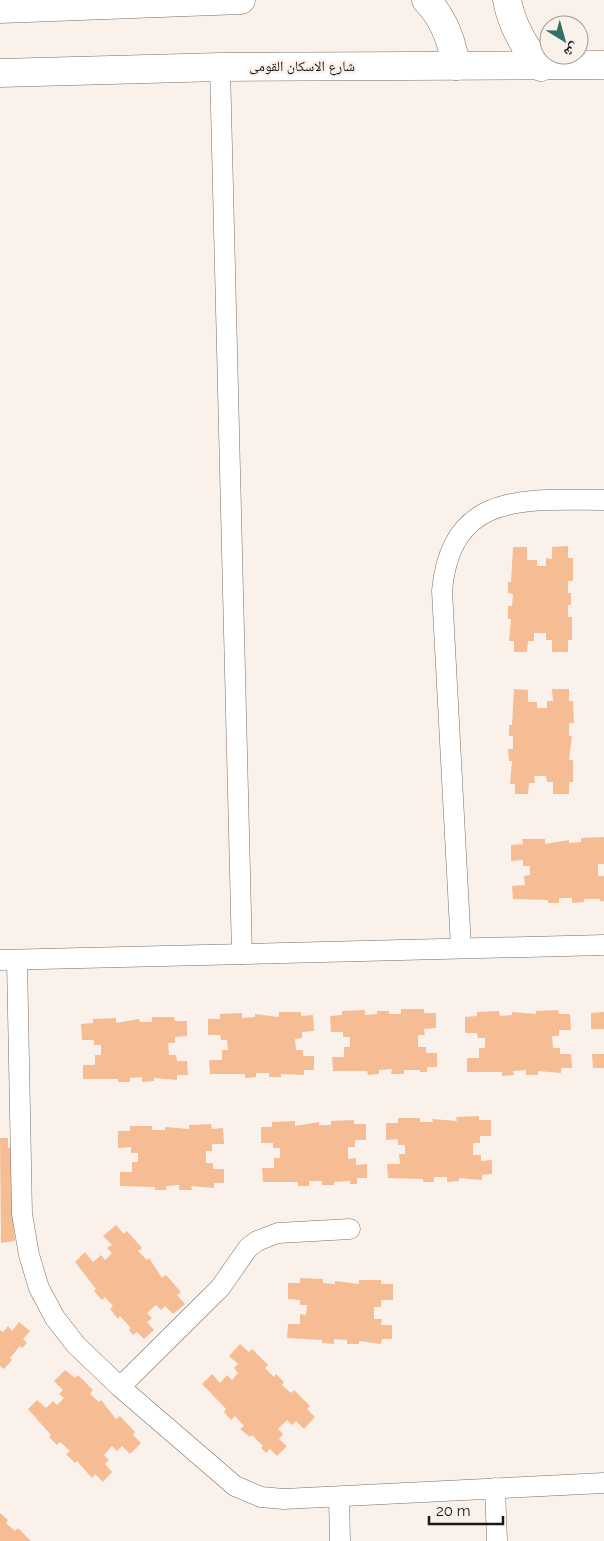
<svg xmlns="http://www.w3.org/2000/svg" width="604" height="1541" font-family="Raleway,'Noto Naskh Arabic',sans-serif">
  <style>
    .building { fill: #f6bd94 }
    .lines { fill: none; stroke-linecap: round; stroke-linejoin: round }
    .street-casing { stroke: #766e68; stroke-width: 21 }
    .primary-casing { stroke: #766e68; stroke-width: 29 }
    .street { stroke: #fff; stroke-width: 20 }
    .primary { stroke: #fff; stroke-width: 28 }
    .labels { text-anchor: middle; stroke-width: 5; stroke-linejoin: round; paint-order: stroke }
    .street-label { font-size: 14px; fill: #1b1815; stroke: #fbf1eb }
  </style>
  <rect width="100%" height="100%" fill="#fbf1eb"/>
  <g class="building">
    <path d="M568,546V558H573V581H568V593H571V605H568V617H572V640H568V652H552V640H546V633H534V641H528L527,652H514V641H509L511,619H508V606H512L513,594L508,593V582H511L513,547H527V560H537V566H546V558L552,559V547Z"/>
    <path d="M514,689L528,690V702H537V708H547V701H553L552,689H569V701H573L574,723H569V736H572L569,760H573V782H569V794H553V782H547L546,776H534L535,783H529L528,794H515V784H510L512,761H509L508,749H513V736H509V725H512Z"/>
    <path d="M604,837V864H598V876H604V901H600V899H584V902L572,903V898H559V903H548V900L513,899L512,886L525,885L524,876L530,875V866H523V860L511,861V845L523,844L522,839H545V844L569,840V843L581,842V838Z"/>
    <path d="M401,1009H424V1013H436V1028L424,1029L425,1035H418V1047H426V1053H437V1067H427V1072H420V1070H404V1074H391L392,1069L379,1070V1074L368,1075L367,1071H333L332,1057H344V1047H350V1037H343V1032H331L330,1016L342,1015V1011L365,1010V1015L377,1014V1011H389V1014H401Z"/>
    <path d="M558,1010L559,1014H570L571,1030H559V1036H552L553,1048H560V1054H571L572,1068H561V1073L538,1071V1075H526V1070L513,1071L514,1075L502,1076V1072H467V1058H479V1048H485V1038H478L477,1033H465V1017L477,1016V1012L499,1011L500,1016L512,1015V1012L536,1014V1011Z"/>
    <path d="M279,1012H301V1016L313,1015L314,1031L302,1032V1038L295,1039L296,1050H303V1056H314V1070H304V1075L281,1074V1077H269V1073H256V1077L245,1078V1074H210L209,1060H222V1050H228L227,1040H221L220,1035H208V1019H220V1014L242,1013V1018L255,1017V1014L279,1017Z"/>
    <path d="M604,1012V1029H591V1013Z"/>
    <path d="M152,1017H174L175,1021H187V1036L175,1037V1043H168L169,1055H176L177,1061H187L188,1075H177V1080L154,1078V1081L142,1082V1077L130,1078V1082H118V1079H83V1065H95V1055H101V1045H94V1040H82L81,1024L93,1023V1019L116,1018V1023L139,1019L140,1022H152Z"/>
    <path d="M592,1054H604V1068H593Z"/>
    <path d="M479,1116V1120H491V1136H480V1143H473V1155H481V1161L492,1160V1174L482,1175V1180L459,1178V1181L447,1182V1177H434V1182H423V1179L388,1178L387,1164H400L399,1154H405V1145H398V1139L386,1140V1123H398V1118H420V1122H433L432,1119L457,1121L456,1117Z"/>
    <path d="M354,1120V1124H366V1140H355V1147H348V1159L356,1158V1165L367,1164V1178H357V1184H350V1181L334,1182V1185H322V1181H309V1186H298V1182H263L262,1168H274V1158H280V1148H273V1143H261V1127H272V1122L295,1121V1126L319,1122V1125H331V1121Z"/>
    <path d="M211,1124L212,1129L223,1128L224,1144H212V1151H206V1163H213V1169H224V1183H214V1188L191,1186L192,1190H179V1185L166,1186L167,1190H155V1187L120,1186V1172H132V1162H138V1153H131V1147L118,1148V1131H130V1126H152V1130H165V1127L189,1129V1125Z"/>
    <path d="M0,1138H8V1148L13,1147L16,1229H14L15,1241L1,1243Z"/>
    <path d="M116,1225L124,1234L127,1231L142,1248L138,1251L147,1260L149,1258L162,1278L166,1275L181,1292L177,1295L185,1304L173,1314L165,1306L161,1310L156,1305L147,1313L152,1318L147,1322L154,1330L144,1339L137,1332L133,1335L129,1330L131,1328L120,1316L118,1319L110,1309L113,1306L105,1297L102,1300L94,1291L96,1289L75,1262L85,1252L93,1262L101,1255L105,1260L112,1253L107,1248L112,1245L103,1236Z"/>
    <path d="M300,1278L323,1279V1283L335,1284V1281L359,1284V1280H381V1284H393V1300H381V1307H374V1319H382L381,1325H392V1339H382L381,1344L359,1341V1344H347V1340L334,1339V1344L322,1343V1340L287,1338L288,1324H300V1314L306,1315L307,1305H300V1300L288,1299V1283H300Z"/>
    <path d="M19,1322L30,1331L23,1339L27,1343L22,1348L20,1346L10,1358L12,1360L4,1369L0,1366V1330L3,1332L8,1326L12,1331Z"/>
    <path d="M240,1344L249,1352L252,1349L268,1365L265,1368L274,1377L276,1374L284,1382L282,1385L291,1393L294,1390L310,1406L307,1409L315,1417L304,1429L296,1421L292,1425L287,1420L278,1429L283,1434L279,1439L287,1446L277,1456L270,1449L266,1453L261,1448L263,1446L252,1435L250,1437L240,1429L244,1426L235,1416L231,1420L224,1412L226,1409L202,1384L212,1374L220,1383L227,1375L232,1380L238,1373L234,1368L238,1364L229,1356Z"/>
    <path d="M65,1370L75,1378L78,1375L93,1390L90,1394L99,1402L101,1400L116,1419L120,1416L135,1432L133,1435L141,1443L130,1454L122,1446L117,1451L112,1446L104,1455L109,1460L105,1464L112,1472L103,1482L95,1474L92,1478L77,1461L75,1463L66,1454L70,1451L60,1442L57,1445L49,1437L51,1435L28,1409L37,1400L46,1408L53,1401L57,1405L64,1398L59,1394L63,1390L54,1381Z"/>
    <path d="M0,1513L8,1520L6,1523L15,1531L18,1528L31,1541H0Z"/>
  </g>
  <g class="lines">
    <defs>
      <g id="street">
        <path d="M220,67L242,954"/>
        <path d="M461,948L442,591C451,490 527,500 604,500"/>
        <path d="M0,960L604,945"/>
        <path d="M17,960L22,1214L29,1255L39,1288L55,1318L76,1345L120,1387L235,1486L261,1497L284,1499L604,1483"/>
        <path d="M120,1387L220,1288L248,1248L257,1241L278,1233L350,1229"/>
        <path d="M495,1488L497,1541"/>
        <path d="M339,1498L340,1541"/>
      </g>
      <g id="primary">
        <path d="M426,0C444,18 452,41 456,66"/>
        <path d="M507,0C512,26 524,47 541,67"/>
        <path d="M0,9L241,0"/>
        <path d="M0,73L220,67L604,65"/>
      </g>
    </defs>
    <use href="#street" class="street-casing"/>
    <use href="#primary" class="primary-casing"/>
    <use href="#street" class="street"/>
    <use href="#primary" class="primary"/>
  </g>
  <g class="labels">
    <g class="street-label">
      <text x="302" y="71">شارع الاسكان القومى</text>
    </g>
  </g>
  <g transform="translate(564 40) rotate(143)"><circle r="24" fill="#fbf1eb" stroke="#a19a95"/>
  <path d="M0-4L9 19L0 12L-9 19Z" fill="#307365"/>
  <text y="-8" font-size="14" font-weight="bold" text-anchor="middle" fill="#1b1815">ش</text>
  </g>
  <path d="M429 1516v8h74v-8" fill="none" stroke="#1b1815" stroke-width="2.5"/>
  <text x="436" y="1516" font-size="15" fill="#1b1815" stroke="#fbf1eb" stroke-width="4" paint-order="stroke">20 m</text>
</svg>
